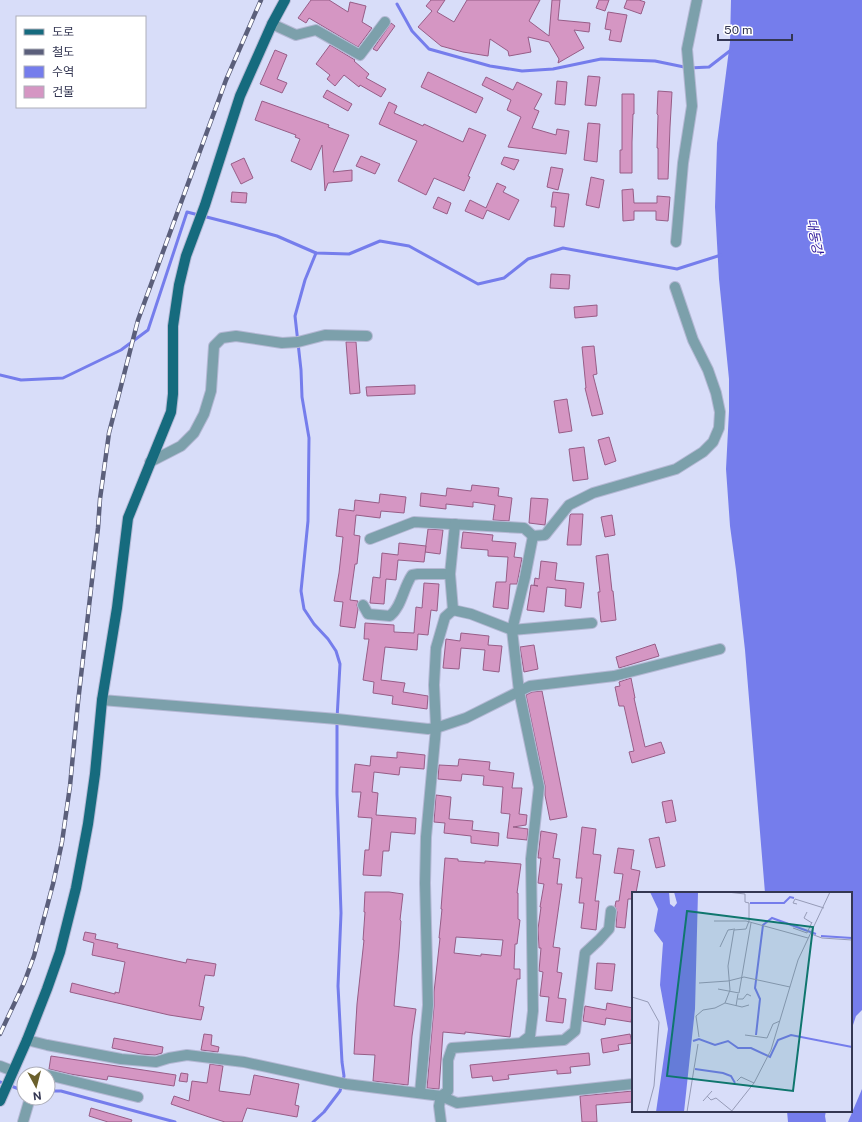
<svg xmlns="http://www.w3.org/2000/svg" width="862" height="1122" font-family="'Public Sans','Noto Sans KR',sans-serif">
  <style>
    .water { fill: #757dec }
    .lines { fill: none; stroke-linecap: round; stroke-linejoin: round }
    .stream { stroke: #757dec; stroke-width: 3 }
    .building { fill: #d596c3; stroke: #975d87; fill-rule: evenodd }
    .minor-casing { stroke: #b4b8d4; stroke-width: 12 }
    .major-casing { stroke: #b4b8d4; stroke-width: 12 }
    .minor { stroke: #7ca0ab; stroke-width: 10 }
    .major { stroke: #166b7e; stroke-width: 10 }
    .rail-casing { stroke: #5b5f7b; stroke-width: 4.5 }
    .rail { stroke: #fff; stroke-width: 3; stroke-dasharray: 9; stroke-linecap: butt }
    .labels { text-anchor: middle; stroke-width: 3; stroke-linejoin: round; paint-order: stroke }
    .water-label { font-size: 13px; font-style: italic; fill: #2e189c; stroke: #fff }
    .inset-river { fill: none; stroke: #757dec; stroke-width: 2 }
    .inset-road { fill: none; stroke: #969bb7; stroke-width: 1 }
    .view { fill: #0f766e; fill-opacity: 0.15; stroke: #0f766e; stroke-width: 2 }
    .inset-edge { fill: none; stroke: #343753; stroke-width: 2 }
  </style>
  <rect width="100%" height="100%" fill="#d8ddf9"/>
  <g class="water">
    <path d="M731,0H862V1010L856,1016L851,1031V893H765L745,650L736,570L730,526L726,469L729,411V379L719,279L715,207L717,143L730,42Z"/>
    <path d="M862,1089V1122H848Z"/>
    <path d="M787,1111H826L825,1116L826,1122H788Z"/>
  </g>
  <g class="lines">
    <g class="stream">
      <path d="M397,4L412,31L429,49L490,66L522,71L553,69L601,59L655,61L689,68L709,67L731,50"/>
      <path d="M0,375L21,380L63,378L121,350L148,330L187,212L234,224L277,236L316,253L349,254L380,241L409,246L478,284L504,278L528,259L563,248L677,269L721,255"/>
      <path d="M0,1082L19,1089H24"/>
      <path d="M48,1091H61L175,1122"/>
      <path d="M313,1122L324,1112L340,1091L344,1076L342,1062L338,986L341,913L337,794V719L340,664L336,651L328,639L314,624L304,609L301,591L308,521L309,438L302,397L301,370L295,316L305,280L316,253"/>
    </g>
  </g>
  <g class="building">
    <path d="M311,0H329L348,12L350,2L366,6L362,22L372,28L358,47L309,18L306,23L298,18Z"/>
    <path d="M431,0H445L437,12L454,22L467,0H540L529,21L549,36L552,0H560L558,20L590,23L589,32L574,30L584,48L558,63L559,59L549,42L528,37L531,52L509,56L508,51L490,39L488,56L463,52L441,46L418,27L432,11L426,6Z"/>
    <path d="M599,0H609L605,11L596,8Z"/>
    <path d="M627,0H639L645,2L641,14L624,8Z"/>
    <path d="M608,12L627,15L621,42L609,40L611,30L605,29Z"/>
    <path d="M391,23L395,26L377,51L373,49Z"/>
    <path d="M330,45L355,60L354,61L369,74L366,78L386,89L381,97L360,85L359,87L344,75L335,86L327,79L330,75L316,64Z"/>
    <path d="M275,50L287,55L277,79L287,83L282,93L260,84Z"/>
    <path d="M428,72L483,98L476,113L421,87Z"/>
    <path d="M588,76L600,77L596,106L585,105Z"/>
    <path d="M486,77L513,90L517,82L542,94L534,109L539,111L532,128L556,135L557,129L569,131L566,154L508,147L521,117L507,110L511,100L482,85Z"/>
    <path d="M557,81L567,82L565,105L555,104Z"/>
    <path d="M327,90L352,104L348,111L323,97Z"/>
    <path d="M658,91L672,92L670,127L668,179H658V148H657L658,115L657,114Z"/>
    <path d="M622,94H634V114H633L632,142V173H620V150H622Z"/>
    <path d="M262,101L329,125L328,127L349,135L333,172L352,170V181L328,183L325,191L322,145L311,170L291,161L300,139L295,137L296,135L255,120Z"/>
    <path d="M389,102L397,106L394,113L423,126L424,124L463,142L469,128L486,135L468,176L470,177L464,191L434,178L426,195L398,181L417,141L379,124Z"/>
    <path d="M588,123L600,124L597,162L584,160Z"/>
    <path d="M361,156L380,164L375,174L356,166Z"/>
    <path d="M504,157L519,160L514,170L501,164Z"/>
    <path d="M244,158L253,178L241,184L231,164Z"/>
    <path d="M551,167L563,169L558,190L547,187Z"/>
    <path d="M591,177L604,180L599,208L586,205Z"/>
    <path d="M497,183L506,187L503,192L519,200L509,220L487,210L483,219L465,211L470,200L486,208Z"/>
    <path d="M633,189L634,203H657V196L670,197L668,221L656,220V211H634V220L623,221L622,190Z"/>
    <path d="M232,192L247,193L246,203L231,202Z"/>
    <path d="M553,192L569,194L564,227L554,226L556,207H551Z"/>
    <path d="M438,197L451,203L447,214L433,208Z"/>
    <path d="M551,274L570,275L569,289L550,288Z"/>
    <path d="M597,305V316L575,318L574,307Z"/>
    <path d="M346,342H356L360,393L350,394Z"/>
    <path d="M594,346L597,374L593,375L603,414L592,416L585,388H586L582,347Z"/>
    <path d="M415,385V394L367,396L366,387Z"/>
    <path d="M567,399L572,431L559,433L554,401Z"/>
    <path d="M609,437L616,461L605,465L598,440Z"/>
    <path d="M584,447L588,479L573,481L569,449Z"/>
    <path d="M472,485L499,488L498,496L512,498L509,521L493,520L495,505L473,502V507L446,504V509L420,506L421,493L446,496L447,488L471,491Z"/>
    <path d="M380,494L406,497L404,513L381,511L380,518L356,515L354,535L360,536L357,564H355L350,600L358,601L357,605L358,609L355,628L340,626L343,602L334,601L339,573L343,537L336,536L339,509L354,511L355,500L379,503Z"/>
    <path d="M531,498L548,499L545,525L529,523Z"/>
    <path d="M571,514H583L581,545H567L570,515Z"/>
    <path d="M612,515L615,535L605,537L601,517Z"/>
    <path d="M428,529L443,530L440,554L425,552Z"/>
    <path d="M463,532L493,535L492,541L516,543L514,557L522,558L517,584H510L508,609L493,607L496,582H506L508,557L488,556V550L461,548Z"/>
    <path d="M399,543L426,546L424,562L398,560L396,580L386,579L384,604L370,603L373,577L380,578L382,553L398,555Z"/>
    <path d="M608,554L612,591H613L616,620L601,622L598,592H600L596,556Z"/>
    <path d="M541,561L557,563L555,580L584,583L581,608L565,606L566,589L547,587L544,612L527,610L531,585L538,586L534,585L535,578L539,579Z"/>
    <path d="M424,583L439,584L437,611L431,610L428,635L418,634L417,650L385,647L381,680L405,683L403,692L428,696L427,709L392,704L393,696L373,693L374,682L363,680L369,639H364L365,623L394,625V632L414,633L416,607L422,608Z"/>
    <path d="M461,633L489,636L488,645L502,646L499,672L483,670L485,650L461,648L459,669L443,668L446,639L460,641Z"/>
    <path d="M655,644L659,656L619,668L616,657Z"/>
    <path d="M534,645L538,669L524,672L520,647Z"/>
    <path d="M631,678L635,698H634L645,747L661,742L665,753L632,763L629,752L634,751L624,706H619L615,687L620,686L619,682Z"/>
    <path d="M542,691L567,817L550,820L545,795V786L526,695L532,692Z"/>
    <path d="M397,752L425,755L424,769L400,767L399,775L374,772L372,792L378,793L376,815L416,818L415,834L391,832L389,851H383L381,876L363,875L365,850H369L372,818L358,817L361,792H352L355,764L370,766L371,756L397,758Z"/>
    <path d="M459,759L490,762L489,770L514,773L512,788H522L519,814L527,815L526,825L513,827L528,829L527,840L507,838L510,814L501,813L503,787L483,785L484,776L462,774L461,781L438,779L439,765L458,766Z"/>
    <path d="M436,795L451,797L449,819L473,821L472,830L499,833L498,846L471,843V836L444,833L445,823L434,822Z"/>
    <path d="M672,800L676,821L666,823L662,802Z"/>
    <path d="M582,827L596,829L593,854L601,855L595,901H599L596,930L581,928L584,903H579L582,878H576Z"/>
    <path d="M541,831L557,834L553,858L560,859L557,884H562L553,947L560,948L557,972L562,973L558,998L566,999L563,1023L546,1021L549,997L540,996L543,972L539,971L541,948H539L538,929L541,907H540L544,884L538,883L541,858H538Z"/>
    <path d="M659,837L665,866L656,868L649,839Z"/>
    <path d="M618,848L634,850L631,869L640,871L636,893H633V899H628L625,928L616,927L617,912L615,906L616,901H619L623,874L614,873Z"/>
    <path d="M445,858L458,859V861L485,863V861L521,864L517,893H518V919L520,920L517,944H515L514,969H520V979H517L510,1037L465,1032V1034L443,1032L439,1089L427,1088L434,1006V992L440,938H439L442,909H441ZM456,937L503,940L501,956L481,954V956L454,953Z"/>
    <path d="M365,892H389L403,894L400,920L401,921L399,950L394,1006L416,1009L412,1036L408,1085L373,1081L375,1055L354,1054L357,1004L364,940H363L365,912H364Z"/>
    <path d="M85,932L96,934L95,939L118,944L117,948L186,963L187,959L216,964L214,976L205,975L199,1006L204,1007L201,1020L169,1015L70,992L72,983L115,994V992L119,993L125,962L92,955L94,943L83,940Z"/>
    <path d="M597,963L615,964L612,991L595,989Z"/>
    <path d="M607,1003L633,1008L631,1022L606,1018L605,1025L583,1021L585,1006L606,1010Z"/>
    <path d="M204,1034L212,1035L211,1045L219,1047L218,1052L201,1050Z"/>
    <path d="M630,1034L632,1043L618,1045L619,1050L603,1053L601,1039Z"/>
    <path d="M114,1038L163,1047L162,1053L155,1055L141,1054L112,1048Z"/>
    <path d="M589,1053L590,1065L570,1067L571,1073L557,1074V1070L508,1075L509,1079L493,1081L492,1076L472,1078L470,1065Z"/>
    <path d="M51,1056L176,1075L174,1086L108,1076L107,1080L70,1074L49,1069Z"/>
    <path d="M210,1064L223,1066L219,1091L250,1095L254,1075L299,1084L295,1105L299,1106L297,1117L247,1108L242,1122H225L209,1117L171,1104L174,1096L189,1101L192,1081L207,1083Z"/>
    <path d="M181,1073L188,1074L187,1082L179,1081Z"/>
    <path d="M633,1091V1102L596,1105L597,1122H582L580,1096Z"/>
    <path d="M91,1108L132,1120L131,1122H108L89,1116Z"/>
  </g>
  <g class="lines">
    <defs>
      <g id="minor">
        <path d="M272,24L296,35L316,30L360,55L385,22"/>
        <path d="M676,242L683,163L692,106L687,49L697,0"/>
        <path d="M150,462L181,446L194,433L204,414L211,391L214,346L222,338L236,336L282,343L298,342L325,335L367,336"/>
        <path d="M370,539L414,522L524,528L533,536"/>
        <path d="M363,605L368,614L390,616C402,606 403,588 412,575L418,574H450"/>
        <path d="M453,610L450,574L455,524"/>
        <path d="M102,700L337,719L428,729L436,728L466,718L530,686L614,676L720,649"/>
        <path d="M27,1040L47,1045L121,1059L156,1062L169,1058L187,1055L244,1062L346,1084L441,1096L457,1103L633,1084"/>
        <path d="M521,1043L564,1040L575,1031L585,953L599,940L609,929L611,911"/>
        <path d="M0,1066L13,1071"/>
        <path d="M37,1074L38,1073L42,1074"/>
        <path d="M48,1075L138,1097"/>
        <path d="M420,1093L428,1005L425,883L426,837L436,728L434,685L436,648L445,617L453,610L471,614L512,630L592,623"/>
        <path d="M23,1122L30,1098"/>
        <path d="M441,1122L439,1106L441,1096L448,1091V1060L452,1048L521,1043L530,1036L533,1011L531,859L539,787L519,691L512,630L525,577L533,536L545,535L569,505L593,493L676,469L703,452L713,442L719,428L720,412L716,393L708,370L693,340L675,287"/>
      </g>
      <path id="major" d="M0,1101L27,1040L47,989L60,952L76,888L88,824L95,774L102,700L117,608L128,518L171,412L173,394V326L179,285L186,256L205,205L240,96L272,24L285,0"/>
    </defs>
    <use href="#minor" class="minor-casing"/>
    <use href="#major" class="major-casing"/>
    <use href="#minor" class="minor"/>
    <use href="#major" class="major"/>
    <defs>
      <path id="rail" d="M0,1034L24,983L34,956L53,884L62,842L70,786L78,702L98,528L100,499L109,433L138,320L226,80L261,0"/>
    </defs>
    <use href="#rail" class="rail-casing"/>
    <use href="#rail" class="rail"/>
  </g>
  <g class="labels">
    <g class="water-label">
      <text transform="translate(815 236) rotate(79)" y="5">대동강</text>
    </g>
  </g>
  <g transform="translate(632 892)">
    <rect width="220" height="220" fill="#d8ddf9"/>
    <path d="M18,0H37L38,12L42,15L45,11L42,0H66L63,117L52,220H24L36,137L28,93L31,51L22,39L26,17Z" fill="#757dec"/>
    <path class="inset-river" d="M118,11H152L158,5L162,6M189,44L220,46M124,143L128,107L123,96L131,33L140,26L184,42M61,149L67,147L83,153L96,149L106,156H119L138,165L146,148L159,143L220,155M63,177L91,181L99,184L103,191"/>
    <path class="inset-road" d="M165,12L161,11L163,7L192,16M175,20L172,26L180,31M82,29H114L176,46M161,36L175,41L180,30M179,42L190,46L220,48M88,55L96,38L103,37M67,91L96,89L112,85L158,95M86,97L107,101L119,31M0,105L16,110L27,130L22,194L15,220M106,107H111L115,102L119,104M93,111L110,115L117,113M104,114L106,102M113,143L135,146L141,132L148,129M67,145L64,124L71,118L83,116L93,111L98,98L96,74L102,38L114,37L117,29V11L113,10V2L95,0M105,189L109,185L122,191M75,204L79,208L84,206L100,219M71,209L80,199M55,220L66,152M99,220L122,191L139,158L166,68L198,0"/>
    <path class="view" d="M55,19L181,35L161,199L35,184Z"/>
    <rect width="220" height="220" class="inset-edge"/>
  </g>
  <rect x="16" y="16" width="130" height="92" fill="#ffffff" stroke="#aeafba"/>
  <rect x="24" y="29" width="20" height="6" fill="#166b7e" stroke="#aeafba"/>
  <text x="52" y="36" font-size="12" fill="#343753">도로</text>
  <rect x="24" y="49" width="20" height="6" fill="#5b5f7b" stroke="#aeafba"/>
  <text x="52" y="56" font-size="12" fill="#343753">철도</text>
  <rect x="24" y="66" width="20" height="12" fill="#757dec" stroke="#aeafba"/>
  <text x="52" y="76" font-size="12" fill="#343753">수역</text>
  <rect x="24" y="86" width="20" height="12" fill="#d596c3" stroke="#aeafba"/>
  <text x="52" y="96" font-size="12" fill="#343753">건물</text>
  <g transform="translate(36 1086) rotate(173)"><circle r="19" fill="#ffffff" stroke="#aeafba"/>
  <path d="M0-3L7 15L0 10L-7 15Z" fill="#6b602c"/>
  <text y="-6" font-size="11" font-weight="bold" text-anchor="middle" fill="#343753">N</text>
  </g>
  <path d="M718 34v6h74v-6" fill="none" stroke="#343753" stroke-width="2"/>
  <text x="724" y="34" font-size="12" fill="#343753" stroke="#ffffff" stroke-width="3" paint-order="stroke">50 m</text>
</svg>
